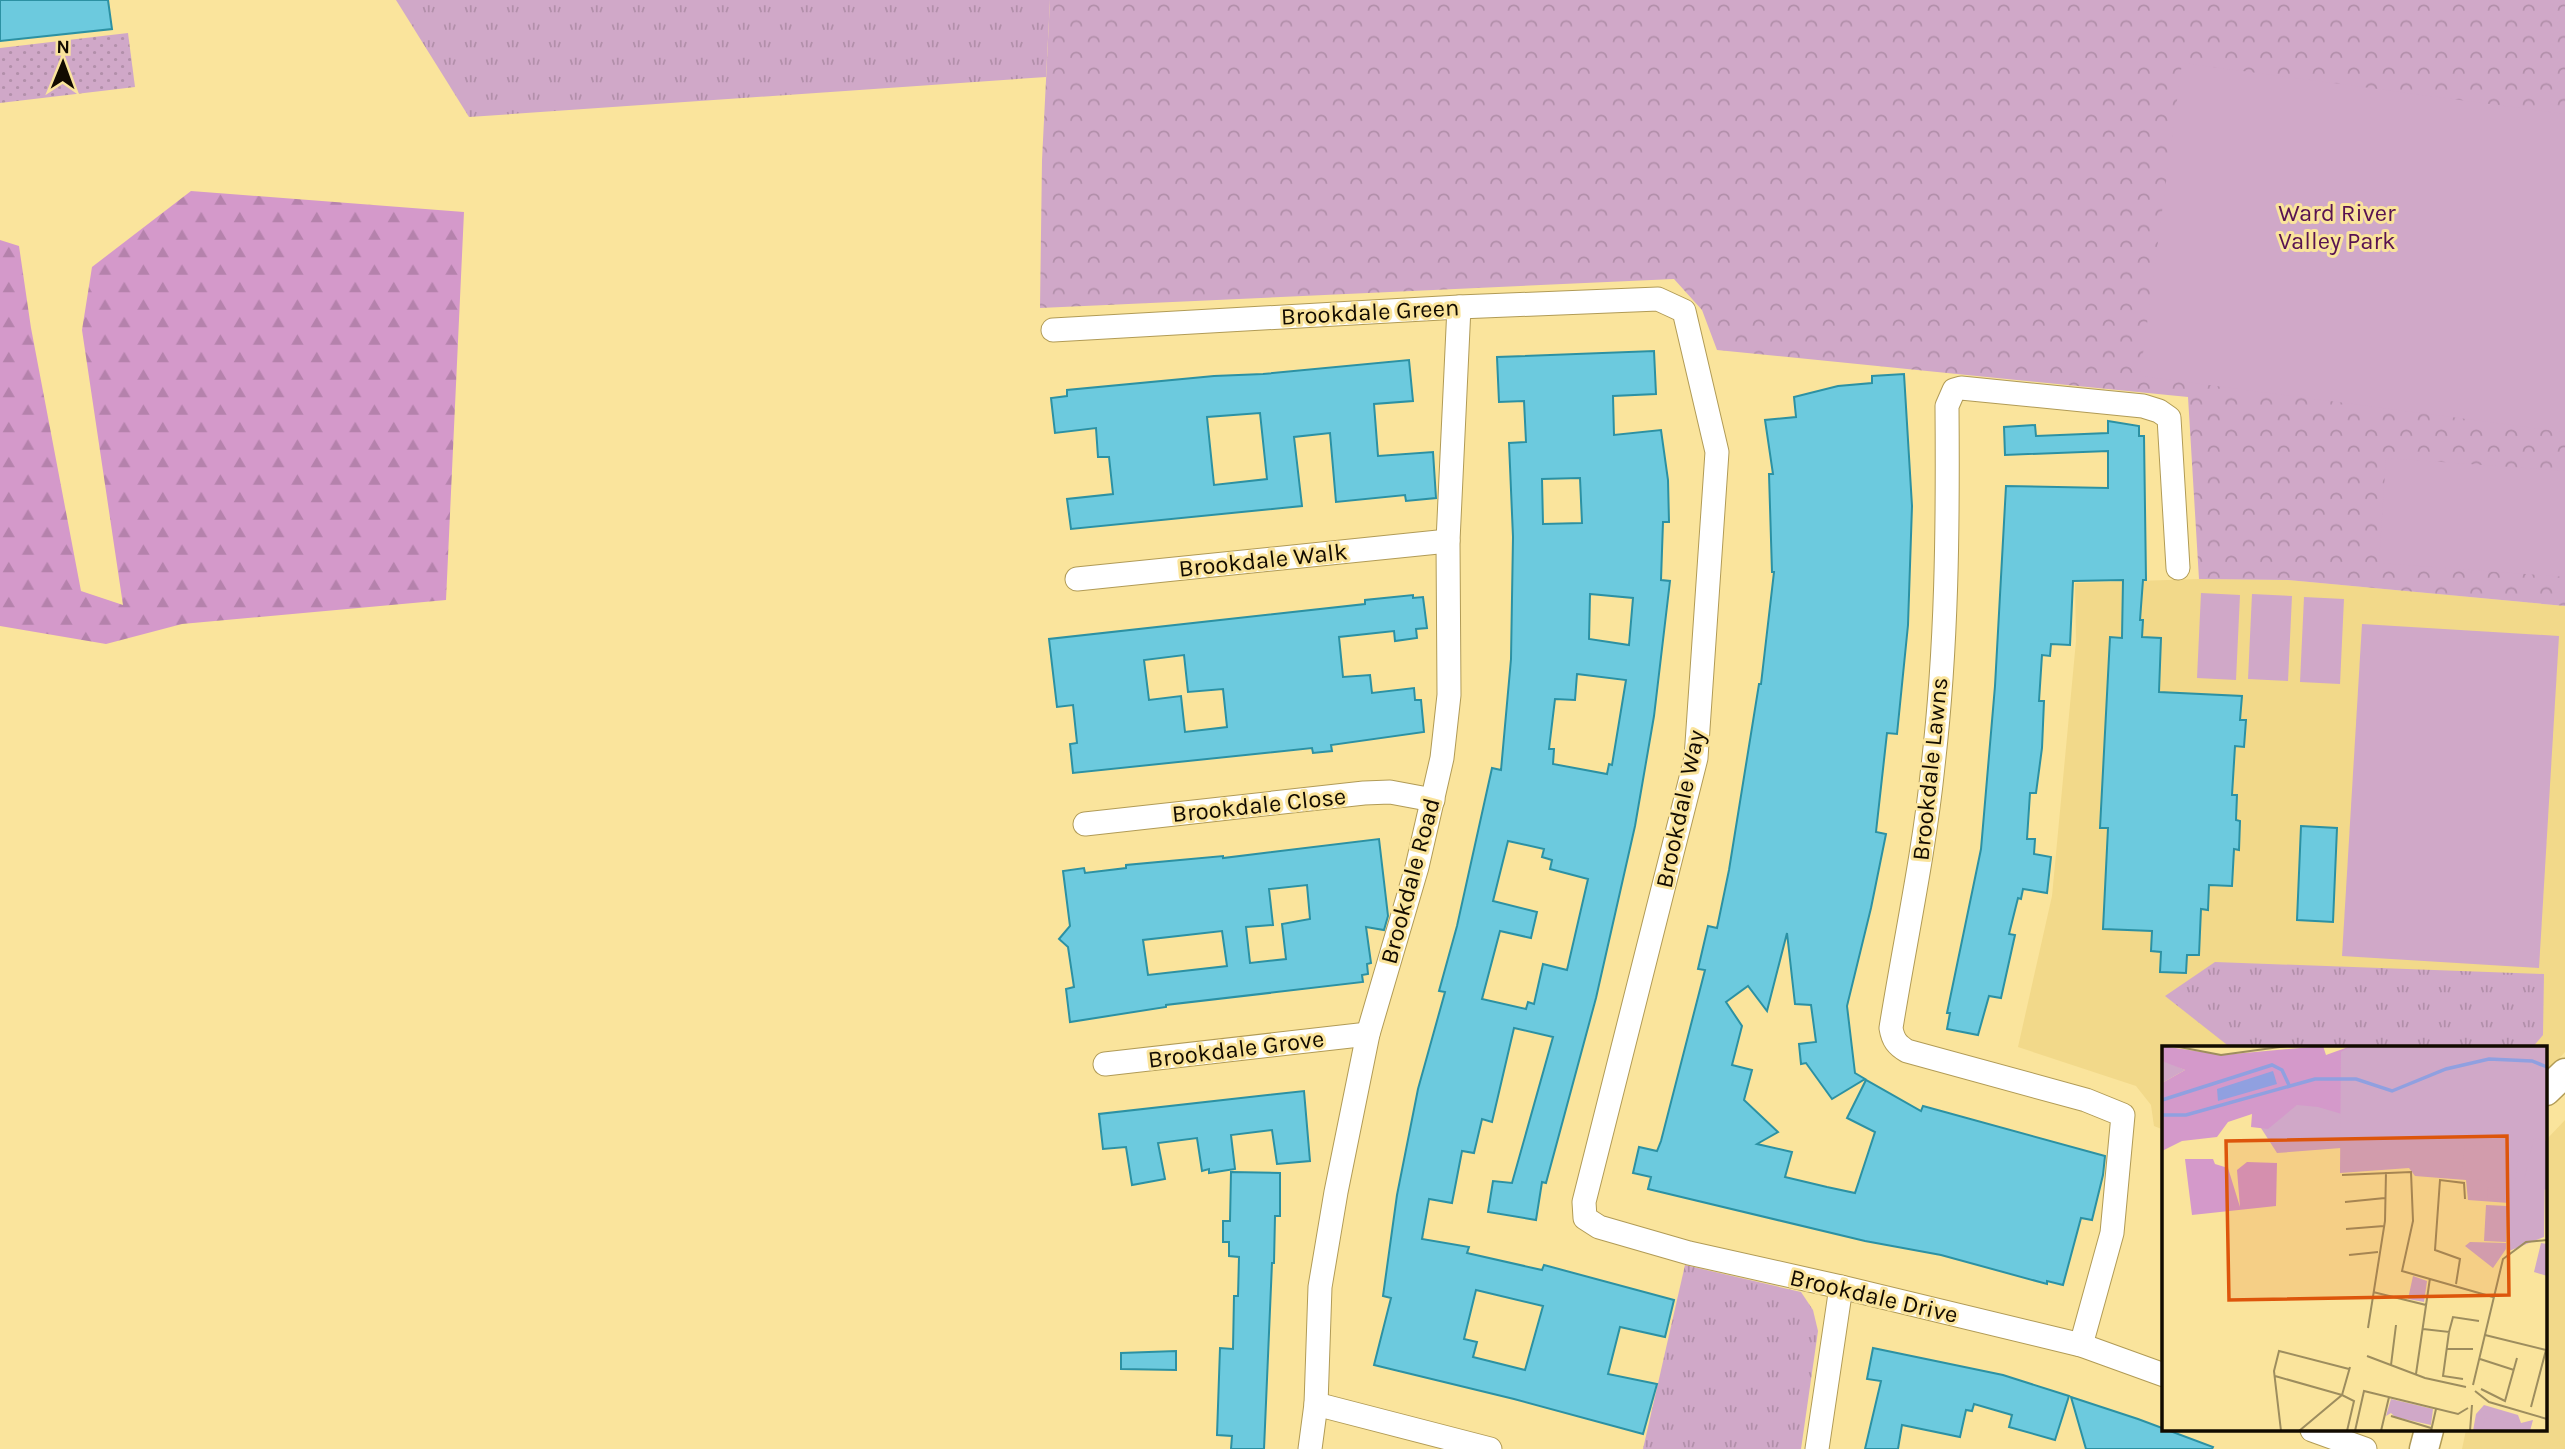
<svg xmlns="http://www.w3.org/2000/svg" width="2565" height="1449" font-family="Karla,sans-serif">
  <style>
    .built { fill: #f2d98a }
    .grass { fill: url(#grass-tufts) }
    .forest { fill: url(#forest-firs) }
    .park { fill: url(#park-crowns) }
    .garden { fill: url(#garden-dots) }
    .pitch { fill: #d0a8c8 }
    .building { fill: #6ccade; stroke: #2c91a3; stroke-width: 2; fill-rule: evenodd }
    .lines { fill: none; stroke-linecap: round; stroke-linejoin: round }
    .minor-casing { stroke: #b19b56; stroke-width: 25 }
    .tertiary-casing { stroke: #b19b56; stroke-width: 31 }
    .minor { stroke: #fff; stroke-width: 23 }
    .tertiary { stroke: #fff; stroke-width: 28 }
    .labels { text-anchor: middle; stroke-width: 6; stroke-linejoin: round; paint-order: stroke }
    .park-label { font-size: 24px; fill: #581351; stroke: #fae49c }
    .street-label { font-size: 24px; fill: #120b00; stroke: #fae49c }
    .inset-river { fill: none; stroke: #90a0e0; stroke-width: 3.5 }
    .inset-road { fill: none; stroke: #9d8d5e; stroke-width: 2 }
    .view { fill: #dd550b; fill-opacity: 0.15; stroke: #dd550b; stroke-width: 3.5 }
    .inset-edge { fill: none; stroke: #120b00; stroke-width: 3.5 }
  </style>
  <defs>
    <pattern id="grass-tufts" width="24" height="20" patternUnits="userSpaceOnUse" patternTransform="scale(1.75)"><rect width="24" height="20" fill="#d0a8c8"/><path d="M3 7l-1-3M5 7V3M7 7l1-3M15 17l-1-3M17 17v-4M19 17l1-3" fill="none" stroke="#b28faa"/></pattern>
    <pattern id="forest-firs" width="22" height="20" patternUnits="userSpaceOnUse" patternTransform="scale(1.75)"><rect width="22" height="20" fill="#d499ca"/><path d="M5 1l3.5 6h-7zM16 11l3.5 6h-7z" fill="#b582ac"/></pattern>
    <pattern id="park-crowns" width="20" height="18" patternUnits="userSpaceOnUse" patternTransform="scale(1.75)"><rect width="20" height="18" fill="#d0a8c8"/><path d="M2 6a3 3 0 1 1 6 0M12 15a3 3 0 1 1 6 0" fill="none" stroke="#b28faa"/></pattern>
    <pattern id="garden-dots" width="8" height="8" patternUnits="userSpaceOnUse" patternTransform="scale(1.75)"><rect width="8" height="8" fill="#d0a8c8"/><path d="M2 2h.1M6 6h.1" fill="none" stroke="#b28faa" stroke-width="1.8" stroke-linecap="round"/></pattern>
  </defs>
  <rect width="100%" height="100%" fill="#fae49c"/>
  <g class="built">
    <path d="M2199,579L2288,580L2565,606V1052L2546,1073V1048H2164V1130L2154,1126L2151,1105L2136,1086L2018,1047L2052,896L2076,641L2075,583Z"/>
    <path d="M2565,1120V1449H2462L2466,1430H2546V1140Z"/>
  </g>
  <g class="grass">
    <path d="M396,0H1050L1046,77L469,117Z"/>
    <path d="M2215,962L2544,974L2543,1035L2532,1048H2231L2165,996Z"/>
    <path d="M1685,1265L1801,1292L1813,1310L1818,1331L1801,1449H1643Z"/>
  </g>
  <path class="forest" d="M191,191L464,212L446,600L182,624L106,644L0,626V240L19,246L31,328L81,591L123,605L82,330L92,267Z"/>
  <path class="park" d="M1050,0H2565V606L2288,580L2199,579L2188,397L1717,350L1702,310L1674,279L1040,308L1042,160Z"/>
  <path class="garden" d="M128,33L135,87L0,103V48Z"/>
  <g class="pitch">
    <path d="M2182,63L2565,114V432L2140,376Z"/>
    <path d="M2386,458L2565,471V577L2379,563Z"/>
    <path d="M2201,593L2240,595L2236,680L2197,678Z"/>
    <path d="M2252,594L2292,596L2288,681L2248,679Z"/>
    <path d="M2304,597L2344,599L2340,684L2300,682Z"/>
    <path d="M2362,624L2559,636L2539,968L2342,956Z"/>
  </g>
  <g class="building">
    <path d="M0,0H108L112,29L0,41Z"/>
    <path d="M1654,351L1656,394L1613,396L1614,435L1661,430L1668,480L1669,522H1663L1661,580L1670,581L1654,716L1635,826L1596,998L1546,1183L1542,1182L1536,1220L1488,1212L1493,1181L1512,1183L1553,1037L1514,1028L1492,1122L1482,1119L1474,1153L1462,1151L1452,1203L1429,1199L1422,1239L1469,1247L1467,1253L1542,1270L1544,1265L1674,1300L1665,1337L1620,1327L1608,1374L1657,1384L1643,1434L1514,1399L1374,1365L1391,1298L1383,1296L1397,1195L1418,1089L1445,992L1439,991L1457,926L1492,768L1501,770L1511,659L1513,537L1509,443L1526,442L1524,401L1499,402L1497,357ZM1580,478L1582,523L1543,524L1542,479ZM1590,594L1633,598L1629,645L1589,639ZM1577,674L1626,680L1612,765L1609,764L1607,774L1553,764L1554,749H1549L1555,699L1575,700ZM1508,841L1544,849L1542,857L1552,860L1550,869L1588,879L1567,970L1543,964L1534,1004L1528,1002L1526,1009L1482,999L1500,931L1531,938L1537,912L1493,901ZM1476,1290L1543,1306L1525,1370L1473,1357L1477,1342L1464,1339Z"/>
    <path d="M1409,360L1413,401L1374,404L1378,456L1433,452L1436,498L1406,501L1405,495L1336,502L1330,433L1294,437L1302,506L1071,529L1067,499L1113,494L1109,457H1098L1096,428L1055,433L1051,398L1067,396V390L1214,376L1263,374ZM1260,413L1267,479L1214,485L1207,417Z"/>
    <path d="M1904,374L1912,506L1908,625L1897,734L1887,733L1876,832L1886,834L1871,908L1847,1006L1855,1073L1865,1079L1832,1099L1806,1063L1801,1064L1799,1044L1816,1042L1811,1005L1795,1004L1787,933L1767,1011L1748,986L1726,1002L1742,1026L1732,1065L1752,1070L1744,1100L1778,1132L1757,1144L1792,1152L1785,1177L1827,1187L1855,1193L1875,1132L1847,1118L1866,1080L1921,1111L1923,1106L2105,1156L2103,1175L2092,1220L2081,1218L2063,1285L2047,1281V1284L1941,1255L1865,1241L1648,1189L1651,1177L1633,1173L1639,1147L1657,1151L1661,1141L1705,970L1698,969L1708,926L1717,928L1729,870L1759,684H1761L1774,572H1772L1769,474H1773L1765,420L1796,417L1794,397L1838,386L1872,383V376Z"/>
    <path d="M2108,421L2139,426V436H2144L2146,580H2143L2140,620H2143L2142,637L2161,638L2159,692L2242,696L2240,720H2246L2244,747L2235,746L2232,795H2237L2236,820L2240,821L2239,850L2234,849L2232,886L2209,885L2208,910L2201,909L2199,955H2187L2186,973L2160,972L2161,952L2151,951L2152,931L2103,929L2108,828H2100L2110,637L2122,638L2123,580L2073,581L2070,645L2051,644L2050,656L2042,655L2039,701H2044L2042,748L2036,793H2030L2027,839H2035L2034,854L2051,857L2047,893L2023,889L2021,899L2018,898L2009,934L2015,935L2001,998L1989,996L1978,1035L1947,1029L1950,1013H1947L1981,849L1995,686L2006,486L2108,488V451L2005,455L2004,427L2035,425L2036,436L2108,433Z"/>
    <path d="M1413,595V598L1423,597L1427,628L1416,629L1417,638L1395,641L1394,631L1339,637L1343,677L1370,675L1372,693L1414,688L1415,700H1421L1424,732L1331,745L1332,751L1313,753L1312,748L1073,773L1070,744L1077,743L1073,705L1057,707L1049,639L1365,604V600ZM1184,655L1188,692L1223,689L1227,727L1185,732L1181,696L1149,700L1144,660Z"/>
    <path d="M2301,826L2337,828L2333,922L2297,920Z"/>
    <path d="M1379,839L1388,916L1384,930L1366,927L1371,963L1367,964L1368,974L1362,975L1363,982L1166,1005V1007L1070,1022L1066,989L1074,987L1068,947L1059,939L1070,926L1063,871L1084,868L1085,873L1126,868V865L1223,856V858ZM1307,885L1310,919L1282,924L1286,959L1250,963L1246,927L1273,925L1269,889ZM1222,931L1227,966L1148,975L1143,940Z"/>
    <path d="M1304,1091L1310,1161L1277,1164L1272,1130L1231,1135L1235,1169L1209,1173V1169L1202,1171L1197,1138L1158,1143L1165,1179L1132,1185L1126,1147L1103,1149L1099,1114Z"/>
    <path d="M1231,1172L1280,1173V1216H1275L1274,1263H1272L1264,1449H1231L1232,1436L1217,1435L1220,1348L1233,1349L1234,1296H1238L1239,1257L1229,1256V1242H1223V1221H1230Z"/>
    <path d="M1873,1348L2003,1375L2069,1396L2055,1440L2009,1427L2012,1415L1974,1404L1972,1411L1966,1410L1960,1437L1902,1425L1898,1449H1865L1881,1381L1867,1379Z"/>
    <path d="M1176,1351V1370L1121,1369V1353Z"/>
    <path d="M2071,1397L2138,1419L2213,1447L2212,1449H2086Z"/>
  </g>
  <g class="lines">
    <defs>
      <g id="minor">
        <path d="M1053,330L1459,307L1658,299L1684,311L1717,452L1696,758L1584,1202L1585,1218L1599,1227L1689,1253L1841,1287L2081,1345L2164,1375"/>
        <path d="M1077,579L1448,541"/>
        <path d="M1085,824L1364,793L1390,792L1433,800"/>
        <path d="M1105,1064L1368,1034"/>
        <path d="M2081,1345L2112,1233L2123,1115L2086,1100L1907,1051C1897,1045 1893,1040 1891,1028C1905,941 1924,854 1933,766C1947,646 1948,526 1947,406L1954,390L1961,388L2143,406L2159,411L2169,418L2178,568"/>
        <path d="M1316,1404L1490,1449"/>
        <path d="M2312,1430L2365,1449"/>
        <path d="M1310,1449L1316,1404L1320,1287L1336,1192L1368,1034L1417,867L1442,758L1449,695L1448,541L1459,307"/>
        <path d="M1817,1449L1841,1287"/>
      </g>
      <g id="tertiary">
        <path d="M2546,1091L2565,1073"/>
        <path d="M2424,1449L2429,1430"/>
      </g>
    </defs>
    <use href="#minor" class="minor-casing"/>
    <use href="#tertiary" class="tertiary-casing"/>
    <use href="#minor" class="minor"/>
    <use href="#tertiary" class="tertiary"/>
  </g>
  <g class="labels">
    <g class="park-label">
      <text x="2337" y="221">Ward River<tspan x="2337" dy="28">Valley Park</tspan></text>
    </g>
    <g class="street-label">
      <text transform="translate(1370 312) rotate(-3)" y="8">Brookdale Green</text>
      <text transform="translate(1263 560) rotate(-6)" y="8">Brookdale Walk</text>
      <text transform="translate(1930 769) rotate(-84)" y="8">Brookdale Lawns</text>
      <text transform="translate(1259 805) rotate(-6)" y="8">Brookdale Close</text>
      <text transform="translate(1680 809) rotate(-78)" y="8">Brookdale Way</text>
      <text transform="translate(1410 881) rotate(-75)" y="8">Brookdale Road</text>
      <text transform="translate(1236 1049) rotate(-7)" y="8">Brookdale Grove</text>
      <text transform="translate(1874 1296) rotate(13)" y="8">Brookdale Drive</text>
    </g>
  </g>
  <g transform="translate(2162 1046)">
    <rect width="385" height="385" fill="#fae49c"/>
    <path d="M0,15L8,17L23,24L0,37ZM136,58L180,60L179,102L115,107L99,82ZM308,196L344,197V203L331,222L303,200ZM379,197L385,198V230L372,226ZM251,230L265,235L262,256L246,253ZM229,353L271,363L269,379L233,371L229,367L224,370Z" fill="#d0a8c8"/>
    <path d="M0,0L60,9L161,0L164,9L189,0H363L385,23L179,80L180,68L156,61L135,59L106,83L89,81L90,68L66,76L55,91L20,95L0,105V37L23,24L0,15ZM23,113H51L53,118L66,122L78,161L75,124L85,116L115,117L114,160L30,169Z" fill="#d499ca"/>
    <path d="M189,0H385L382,191L347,205V157L306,154L304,134L253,130L247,122L178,127L179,6ZM322,359L356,369L359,377L371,374L368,385H311L314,368Z" fill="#d0a8c8"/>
    <path d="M372,92L385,95V144L361,138ZM303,98L357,104L353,138L299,132ZM326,141L349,142L348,153L325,152ZM324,159L345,160L344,196L322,195ZM323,372L357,380L356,385H320Z" fill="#d0a8c8"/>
    <path d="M111,25L115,38L56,55L55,43Z" fill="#90a0e0"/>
    <path class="inset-river" d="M0,54L110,19L120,24L127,39M0,69H24L153,33H194L230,45L284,23L327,13L370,15L385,21"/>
    <path class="inset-road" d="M12,0L59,9L125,0M180,129L249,126L251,175L240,225L331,251M183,156L223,152M184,183L222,180M187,209L216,206M294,238L298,213L273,204L278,134L302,137L303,153M211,246L264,259M206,282L223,175L224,126M261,283L287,286L291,271L317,275M287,286L281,330L301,333M323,289L384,304L369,361M285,303H311M205,310L263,332L304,341M318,313L352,324M229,319L234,279M254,328L268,232M113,330L180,349L188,321M311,339L341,213L364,196L385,194M319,343L343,355L355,312M313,345L327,356L385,373M229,370L269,382M119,385L112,325L117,305L187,323M137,385L180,349L192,355L185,385M193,385L202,345L296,368L306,362M219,385L227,351M269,385L274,363M308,385L310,359"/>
    <path class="view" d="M345,90L347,249L67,254L64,95Z"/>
    <rect width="385" height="385" class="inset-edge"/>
  </g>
  <g transform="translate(63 63) rotate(1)" stroke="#fae49c" stroke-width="5" paint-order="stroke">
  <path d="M0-5L12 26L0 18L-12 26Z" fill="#120b00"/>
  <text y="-10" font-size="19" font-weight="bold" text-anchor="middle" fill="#120b00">N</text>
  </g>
</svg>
